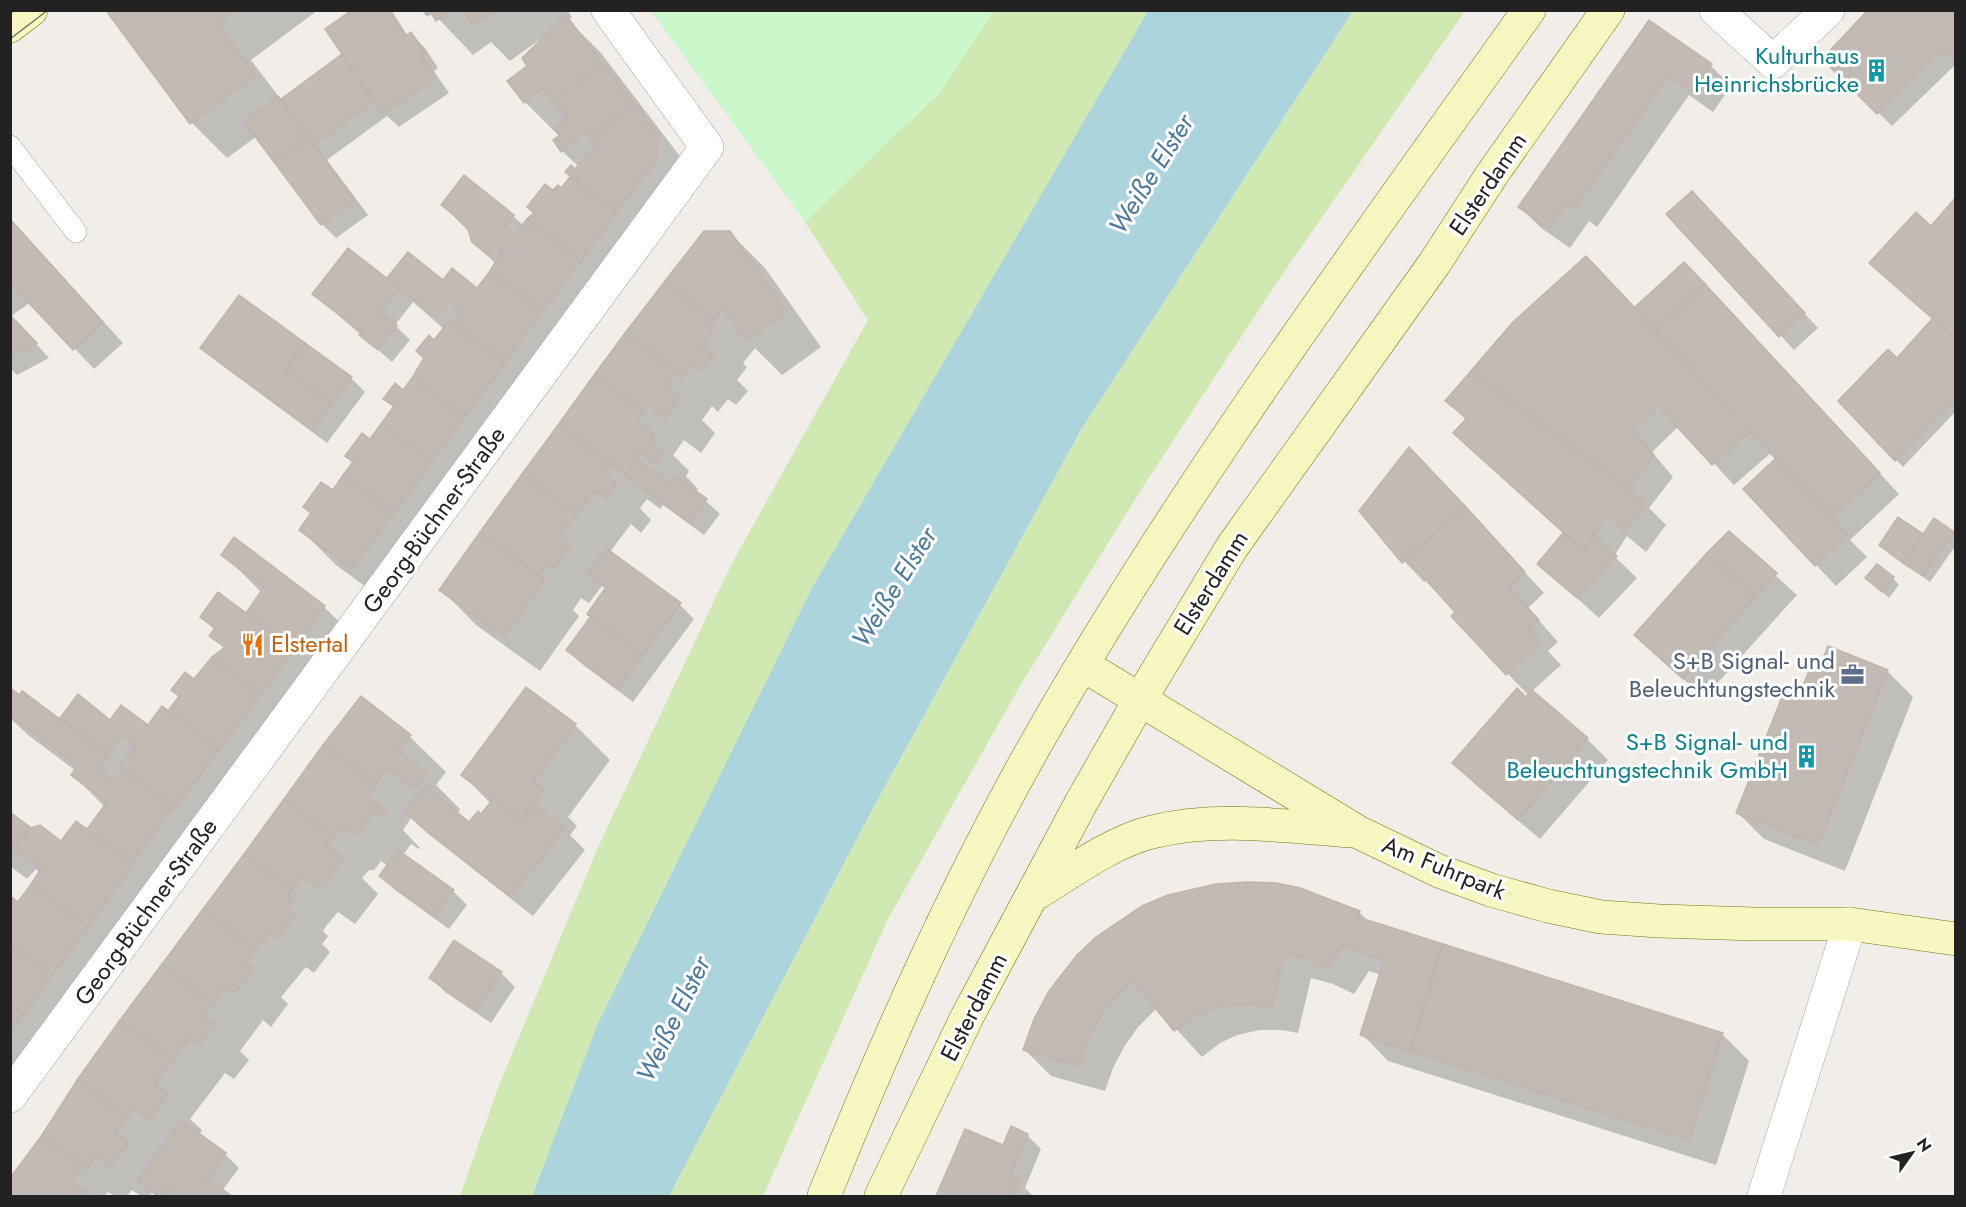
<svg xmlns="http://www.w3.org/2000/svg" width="1966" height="1207" font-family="Jost,sans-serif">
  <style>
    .grass { fill: #d0e8b2 }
    .park { fill: #caf8cb }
    .water { fill: #acd4dc }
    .shadow { fill: #0003 }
    .building { fill: #c2bab5; stroke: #c2b4ac; stroke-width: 1.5 }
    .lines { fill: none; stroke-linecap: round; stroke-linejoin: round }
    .lane-casing { stroke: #a6a6a6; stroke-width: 22 }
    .street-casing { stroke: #a6a6a6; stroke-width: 34 }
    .secondary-casing { stroke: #71760b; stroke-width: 34 }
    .lane { stroke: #fff; stroke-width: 21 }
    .street { stroke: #fff; stroke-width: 33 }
    .secondary { stroke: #f7f7c1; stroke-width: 33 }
    .tram { stroke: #707070; stroke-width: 1.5 }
    .labels { text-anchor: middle; stroke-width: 6; stroke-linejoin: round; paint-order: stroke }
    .culture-label { font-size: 24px; fill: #0d838f; stroke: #fff; text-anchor: end }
    .street-label { font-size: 24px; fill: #222; stroke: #fff }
    .food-label { font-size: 24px; fill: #c56008; stroke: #fff; text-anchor: start }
    .service-label { font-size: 24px; fill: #4e5e75; stroke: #fff; text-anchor: end }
    .water-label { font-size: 26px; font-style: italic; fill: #4b799e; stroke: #fff }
  </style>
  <rect width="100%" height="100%" fill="#f1eee9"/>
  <g class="grass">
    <path d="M993,11H1148L812,588L598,1023L532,1196H460L499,1085L599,845L731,565L868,320L805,222L942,90Z"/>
    <path d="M1353,11H1465L1273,288L1139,493L1020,686L888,919L763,1196H669L872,810L1082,428Z"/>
  </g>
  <path class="park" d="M651,11H993L942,90L805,222Z"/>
  <path class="water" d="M1148,11H1353L1082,428L872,810L669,1196H532L598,1023L812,588Z"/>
  <g class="shadow">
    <path d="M112,10H318L251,60L282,101L344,54L355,10H391L408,36L411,34L425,48L438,68L434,71L449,93L399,127L387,116L327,160L368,215L336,238L322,224L257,136L227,158L192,123L109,13Z"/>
    <path d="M421,10H567L572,17L568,20L601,53L692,172L388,603L336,565L301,530L312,514L305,507L333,492L354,463L347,456L371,441L394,408L385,399L403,392L444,329L413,302L395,325L410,340L392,362L314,294L394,283L443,282L477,290L496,264L473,242L470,233L443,205L464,177L513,216L524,226L554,192L561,190L579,167L562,151L560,137L525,102L529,66L543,40L542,38L510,61L491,42L473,55L433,13L427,17Z"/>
    <path d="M1956,10V64L1892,126L1824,59Z"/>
    <path d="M1650,23L1711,66L1731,86L1713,112L1689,95L1597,227L1589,221L1570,248L1541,228L1520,207Z"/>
    <path d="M1956,199V411L1903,467L1840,401L1898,360L1933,319L1871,263L1931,228Z"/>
    <path d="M1706,207L1818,328L1794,350L1669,214Z"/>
    <path d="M10,219L123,343L94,369L31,302L11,316L49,358L17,375L10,368Z"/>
    <path d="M729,232L765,268L821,347L782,375L755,348L743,363L747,367L737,380L748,391L736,405L728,399L718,412L712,406L702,420L715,433L701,453L684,440L673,455L689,471L686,476L698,489L696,492L720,514L704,535L663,505L660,509L647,499L640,508L651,520L641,533L631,524L610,552L680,605L694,619L633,702L582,664L568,650L592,617L606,589L602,586L589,603L581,598L573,610L579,616L540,671L476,625L441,589L626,334Z"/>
    <path d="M1684,264L1899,494L1850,540L1867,557L1836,586L1816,565L1778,458L1772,452L1734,485L1679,426L1652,452L1673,477L1649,508L1666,525L1646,552L1627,536L1614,556L1637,578L1599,618L1539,564L1565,534L1476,453L1467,421L1447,401L1514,323L1636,309Z"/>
    <path d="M202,347L351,378L365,392L327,443L216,361Z"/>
    <path d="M1429,470L1544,593L1528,608L1558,642L1548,651L1561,665L1532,691L1587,739L1608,760L1540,839L1475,784L1454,763L1529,696L1453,616L1457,612L1427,580L1424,582L1404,561Z"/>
    <path d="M1729,533L1797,595L1704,698L1636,635Z"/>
    <path d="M1953,533L1956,536V545L1930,582L1880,545Z"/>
    <path d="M223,554L324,607L360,642L10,1115V915L40,873L36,869L27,879L10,866V814L32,831L61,844L87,831L105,807L73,775L76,771L28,735L10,718V690L59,721L78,697L111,722L148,727L169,713L225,649L211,635L215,630L202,617L246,615L262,593Z"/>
    <path d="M1893,578L1899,585L1889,598L1874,585Z"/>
    <path d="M1819,671H1887L1913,697L1845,871L1764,839L1738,813L1799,700Z"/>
    <path d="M361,698L410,737L446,772L436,785L460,809L457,814L470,824L482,816L491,804L463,775L575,725L610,760L568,817L577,826L570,835L585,850L533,916L427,833L411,818L403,830L420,848L419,849L411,844L403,855L453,891L467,905L449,929L395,890L381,876L388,866L381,861L374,870H369L362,878L378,894L355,924L338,912L327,925L323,931L328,936L322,944L330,952L314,973L306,967L281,997L288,1004L271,1027L263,1020L240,1051L249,1060L234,1079L225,1073L190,1119L202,1130L199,1135L225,1154L239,1168L222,1191L229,1196H156L152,1193L149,1196H141L132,1190L127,1196H114L108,1192L105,1196H11L10,1181Z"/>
    <path d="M1359,912L1369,922L1722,1034L1749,1061L1716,1165L1388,1061L1362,1034L1381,975L1369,971L1354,994L1333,984L1311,978L1298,1033L1282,1030H1260L1237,1035L1220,1043L1202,1057L1157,1008L1138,1027L1124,1047L1113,1068L1105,1091L1051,1076L1024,1049L1051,991Z"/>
    <path d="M501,973L515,987L491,1023L445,992L431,978Z"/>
    <path d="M966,1131L1004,1147L1027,1135L1041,1149L1025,1188L1033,1196H938Z"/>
  </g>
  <g class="building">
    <path d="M110,10H236L217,24L256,75L190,124L107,12Z"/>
    <path d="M352,10H388L405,36L411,32L426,54L421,57L436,78L383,114L325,29Z"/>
    <path d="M429,10H451L436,21Z"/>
    <path d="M462,10H496L474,26Z"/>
    <path d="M1868,10H1956V61L1942,49L1877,114L1822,59Z"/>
    <path d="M566,15L602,63L553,101L543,88L524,103L507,81L527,66L522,58Z"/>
    <path d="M1649,20L1712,64L1691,92L1668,76L1576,207L1568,202L1549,229L1518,207Z"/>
    <path d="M342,54L374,101L314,145L280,100Z"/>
    <path d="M602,63L634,103L590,138L586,132L561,152L553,140L560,135L554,128L567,118L553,101Z"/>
    <path d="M278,96L308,137L274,162L244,122Z"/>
    <path d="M634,103L658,136L657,159L616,213L565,172L571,165L575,169L597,145L590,138Z"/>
    <path d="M308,137L355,200L321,225L274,162Z"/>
    <path d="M464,175L514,215L505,226L515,234L527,219L581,261L542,312L490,271L502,251L495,246L488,255L472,242L467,226L441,205Z"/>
    <path d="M570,177L616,213L581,261L527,219L534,213L527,207L545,184L553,190L558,185L561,188Z"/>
    <path d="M1692,191L1805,313L1779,337L1666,214Z"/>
    <path d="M1956,197V339L1869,263L1916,212L1931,226Z"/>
    <path d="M10,219L103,322L73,350L10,283Z"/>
    <path d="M704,231H730L787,312L746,341L723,308L714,320L665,281Z"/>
    <path d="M348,248L399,288L380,312L397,325L378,350L359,335L362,332L312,294Z"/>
    <path d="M408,252L443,280L452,268L477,288L490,271L542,312L505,363L453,323L461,312L449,302L437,318L387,278Z"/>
    <path d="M1586,256L1751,431L1712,465L1658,406L1632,430L1654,455L1628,489L1471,371L1513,322Z"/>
    <path d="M1684,262L1705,284L1655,330L1635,307Z"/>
    <path d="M665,281L714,320L709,327L713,331L702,345L714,355L701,371L692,365L682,378L625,333Z"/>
    <path d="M1705,284L1880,473L1831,518L1655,330Z"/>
    <path d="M239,295L305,343L285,370L332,404L313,430L200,348Z"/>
    <path d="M10,315L37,343L10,357Z"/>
    <path d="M1932,319L1956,339V397L1895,461L1838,401L1888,349L1897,358Z"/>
    <path d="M448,322L453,323L505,363L465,416L412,378L424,358L416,351L429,335L434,340Z"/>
    <path d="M625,333L676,372L666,386L681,397L665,419L649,406L644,412L594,375Z"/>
    <path d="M305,343L352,377L332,404L285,370Z"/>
    <path d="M1471,371L1646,503L1625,532L1606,517L1584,551L1453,433L1467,418L1445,401Z"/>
    <path d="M594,375L644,412L637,421L655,435L650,442L664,452L656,463L641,452L625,475L558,425Z"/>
    <path d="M412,378L465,416L432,461L381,424L394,406L383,399L395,383L403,390Z"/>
    <path d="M381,424L432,461L394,513L343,475L353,462L345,456L362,433L370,439Z"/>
    <path d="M558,425L611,465L604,474L617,483L606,499L595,490L576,515L522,474Z"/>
    <path d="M1409,447L1465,506L1402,563L1359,511Z"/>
    <path d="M1776,458L1848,535L1815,566L1743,489Z"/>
    <path d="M636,459L670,483L674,477L678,478L707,499L690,523L625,475Z"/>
    <path d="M522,474L576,515L559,537L571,546L553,569L546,564L538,574L480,532Z"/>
    <path d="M343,475L394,513L352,569L299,530L311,513L303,507L321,482L333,490Z"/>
    <path d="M1465,506L1525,572L1509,587L1539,620L1529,629L1541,643L1506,675L1451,616L1455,612L1407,559Z"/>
    <path d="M1898,517L1923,534L1903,563L1879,545Z"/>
    <path d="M1934,518L1954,532L1923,576L1903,563Z"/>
    <path d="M1729,531L1777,573L1755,597L1706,554Z"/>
    <path d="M480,532L545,580L504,637L439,590Z"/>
    <path d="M1563,533L1584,551L1593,535L1617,556L1577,598L1537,564Z"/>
    <path d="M234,537L325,606L294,649L246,613L264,587L221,555Z"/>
    <path d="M606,548L681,603L643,655L587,614L606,587L587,573Z"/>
    <path d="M1706,554L1755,597L1683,679L1634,635Z"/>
    <path d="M1877,564L1894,577L1882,592L1865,578Z"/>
    <path d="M218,592L294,649L260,695L212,657L225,647L209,636L215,628L200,617Z"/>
    <path d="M591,616L643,655L618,689L566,650Z"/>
    <path d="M1828,646L1888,670L1818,845L1736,813L1784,692L1798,698L1811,666L1819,669Z"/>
    <path d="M212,657L260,695L219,750L168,711L179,696L171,690L185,672L194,679Z"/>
    <path d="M526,687L576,724L533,782L543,790L520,820L461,775Z"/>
    <path d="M10,688L20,695L22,691L108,755L98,769L114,781L124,769L173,807L132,862L87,829L107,802L71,775L77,766L10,715Z"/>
    <path d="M1517,688L1526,697L1532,690L1588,738L1518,820L1452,763Z"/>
    <path d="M78,694L110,720L121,705L148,725L162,706L219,750L175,809L120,766L135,745L122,735L108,755L60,718Z"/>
    <path d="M361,696L411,735L399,751L426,773L414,789L387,768L376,784L323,745Z"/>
    <path d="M323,745L376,784L367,796L386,811L383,815L375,810L357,835L345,827L339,836L333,835L284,799Z"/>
    <path d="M425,786L469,822L478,811L481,814L493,799L520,820L534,803L565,828L511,897L404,812Z"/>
    <path d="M284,799L333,835L326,845L344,858L320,890L302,878L292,890L244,854Z"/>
    <path d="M10,812L31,828L10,854Z"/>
    <path d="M76,821L134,864L88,927L31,884L41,869L14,849L31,828L40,825L61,841Z"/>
    <path d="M398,850L454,890L434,916L379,876Z"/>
    <path d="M244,854L292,890L288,896L293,900L287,909L295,916L278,939L270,933L256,950L203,909Z"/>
    <path d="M1248,882L1276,883L1300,888L1360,911L1358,917L1443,944L1410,1051L1360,1035L1384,960L1342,945L1328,969L1305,958L1284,953L1272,1008L1254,1004H1233L1210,1009L1194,1017L1174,1031L1132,980L1112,1000L1098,1020L1087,1041L1078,1066L1023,1050L1034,1019L1049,991L1077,955L1096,937L1142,906L1168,895L1216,884Z"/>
    <path d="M31,884L88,927L53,974L10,944V896L18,902Z"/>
    <path d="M203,909L256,950L246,962L254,968L235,993L227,986L213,1004L162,964Z"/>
    <path d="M454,940L502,972L477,1010L429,978Z"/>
    <path d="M10,944L53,974L24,1014L10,1005Z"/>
    <path d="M1443,944L1723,1033L1689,1140L1410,1051Z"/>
    <path d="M162,964L213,1004L205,1016L215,1024L199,1045L189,1039L173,1060L120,1020Z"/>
    <path d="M10,1005L24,1014L10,1032Z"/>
    <path d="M120,1020L173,1060L155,1084L168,1094L149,1120L134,1109L127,1118L77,1080Z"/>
    <path d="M77,1080L127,1118L115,1133L128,1143L111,1166L96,1156L87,1169L42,1135Z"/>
    <path d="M181,1120L226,1153L207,1179L232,1196H177L168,1190L163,1196H159L137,1181Z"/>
    <path d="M1011,1126L1028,1134L1010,1176L1020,1180L1013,1196H936L965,1129L1003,1145Z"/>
    <path d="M42,1135L82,1165L71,1180L89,1193L87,1196H10V1178Z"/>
  </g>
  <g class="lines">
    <defs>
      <path id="lane" d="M10,146L76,232"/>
      <g id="street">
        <path d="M1716,10L1773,62L1828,10"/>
        <path d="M10,1096L707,147L608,10"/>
        <path d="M1764,1196L1850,924"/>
      </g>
      <g id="secondary">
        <path d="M10,26L31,10"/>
        <path d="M1083,665L1358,832L1439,871L1491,890L1548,906L1601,917L1659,921L1755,924H1850L1956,939"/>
        <path d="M1034,895C1068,874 1113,841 1152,832C1216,816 1284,826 1349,831"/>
        <path d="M824,1196C884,1046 953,891 1033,749C1179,491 1357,252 1529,10"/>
        <path d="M881,1196L967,1017L1081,803L1141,698L1232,547L1434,264L1493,173L1608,10"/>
      </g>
    </defs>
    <use href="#lane" class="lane-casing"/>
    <use href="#street" class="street-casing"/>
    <use href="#secondary" class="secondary-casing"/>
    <use href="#lane" class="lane"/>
    <use href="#street" class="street"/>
    <use href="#secondary" class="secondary"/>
    <g class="tram">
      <path d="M10,14L15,10"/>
      <path d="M10,39L48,10"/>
    </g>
  </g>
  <defs>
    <symbol id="building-bare" viewBox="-9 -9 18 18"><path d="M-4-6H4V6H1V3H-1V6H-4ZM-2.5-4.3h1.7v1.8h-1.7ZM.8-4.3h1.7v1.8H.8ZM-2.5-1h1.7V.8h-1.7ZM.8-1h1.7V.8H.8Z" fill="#0f9aa8" stroke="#fff" stroke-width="2.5" paint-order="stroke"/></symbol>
    <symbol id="restaurant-bare" viewBox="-9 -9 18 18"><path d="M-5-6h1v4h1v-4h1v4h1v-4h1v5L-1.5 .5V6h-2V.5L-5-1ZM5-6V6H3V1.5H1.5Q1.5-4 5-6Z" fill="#e8710a" stroke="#fff" stroke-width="2.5" paint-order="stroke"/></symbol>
    <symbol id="office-bare" viewBox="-9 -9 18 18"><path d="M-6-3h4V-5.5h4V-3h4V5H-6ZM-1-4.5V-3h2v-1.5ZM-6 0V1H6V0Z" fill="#5c6f8a" stroke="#fff" stroke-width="2.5" paint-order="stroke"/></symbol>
  </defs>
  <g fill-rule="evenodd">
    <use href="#building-bare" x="1860" y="54" width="33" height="33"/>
    <use href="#restaurant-bare" x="236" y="628" width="33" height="33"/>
    <use href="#office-bare" x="1836" y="658" width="33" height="33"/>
    <use href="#building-bare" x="1790" y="740" width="33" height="33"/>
  </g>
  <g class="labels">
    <g class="culture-label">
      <text x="1859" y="64">Kulturhaus<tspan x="1859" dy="28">Heinrichsbrücke</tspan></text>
      <text x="1788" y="750">S+B Signal- und<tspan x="1788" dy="28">Beleuchtungstechnik GmbH</tspan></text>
    </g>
    <g class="street-label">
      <text transform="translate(1488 184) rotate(-56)" y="8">Elsterdamm</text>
      <text transform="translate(434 520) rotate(-54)" y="8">Georg-Büchner-Straße</text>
      <text transform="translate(1211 583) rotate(-58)" y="8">Elsterdamm</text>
      <text transform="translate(1444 868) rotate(22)" y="8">Am Fuhrpark</text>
      <text transform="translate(146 912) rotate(-54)" y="8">Georg-Büchner-Straße</text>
      <text transform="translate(974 1007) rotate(-63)" y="8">Elsterdamm</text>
    </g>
    <g class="food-label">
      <text x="271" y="652">Elstertal</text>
    </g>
    <g class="service-label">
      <text x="1835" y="669">S+B Signal- und<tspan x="1835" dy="28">Beleuchtungstechnik</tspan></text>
    </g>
    <g class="water-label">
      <text transform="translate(1151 174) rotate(-58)" y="9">Weiße Elster</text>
      <text transform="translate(894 587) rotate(-58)" y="9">Weiße Elster</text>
      <text transform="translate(673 1019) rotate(-64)" y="9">Weiße Elster</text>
    </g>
  </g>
  <rect width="1966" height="1207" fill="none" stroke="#222222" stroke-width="24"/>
  <g transform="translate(1912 1153) rotate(56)" stroke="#ffffff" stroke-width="4.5" paint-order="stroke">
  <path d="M0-4.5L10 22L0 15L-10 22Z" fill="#222222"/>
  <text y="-9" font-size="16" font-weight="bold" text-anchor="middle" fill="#222222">N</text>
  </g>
</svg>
